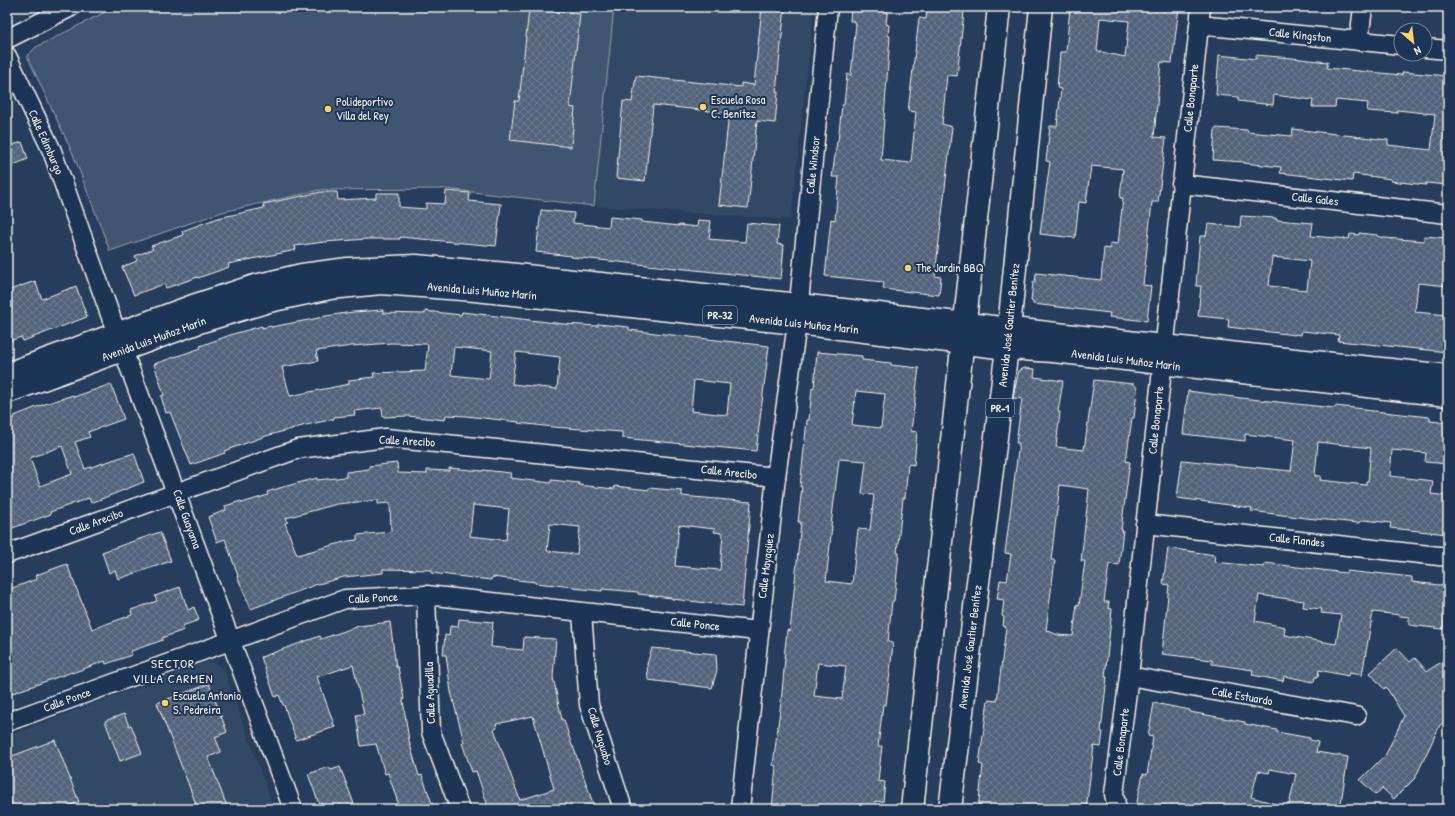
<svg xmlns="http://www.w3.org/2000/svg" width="1455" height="816" font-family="'Patrick Hand',sans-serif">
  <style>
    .built { fill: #334966 }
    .pitch { fill: #40546f; stroke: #9aa2ac }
    .building { fill: url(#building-cross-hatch); stroke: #f4f1e8; fill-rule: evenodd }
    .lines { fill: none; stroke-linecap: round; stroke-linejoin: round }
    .minor-casing { stroke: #f4f1e8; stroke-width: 21 }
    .primary-casing { stroke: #f4f1e8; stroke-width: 25 }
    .minor { stroke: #1d3557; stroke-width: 18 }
    .primary { stroke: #1d3557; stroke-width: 22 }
    .poi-dot { fill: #ffd166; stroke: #1d3557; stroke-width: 1.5 }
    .labels { text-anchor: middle; stroke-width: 4; stroke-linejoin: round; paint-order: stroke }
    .shield { fill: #1d3557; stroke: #b4b9bc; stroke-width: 1 }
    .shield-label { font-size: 11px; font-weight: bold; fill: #f4f1e8 }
    .street-label { font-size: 12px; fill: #f4f1e8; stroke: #1d3557 }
    .poi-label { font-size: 12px; fill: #f4f1e8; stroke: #1d3557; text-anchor: start }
    .neighbourhood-label { font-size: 13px; letter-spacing: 1px; fill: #f4f1e8; stroke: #1d3557 }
  </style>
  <defs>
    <pattern id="building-cross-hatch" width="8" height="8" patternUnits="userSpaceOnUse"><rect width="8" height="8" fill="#52647b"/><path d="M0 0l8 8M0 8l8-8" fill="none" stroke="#6c7b8e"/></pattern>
  </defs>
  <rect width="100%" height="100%" fill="#263d5d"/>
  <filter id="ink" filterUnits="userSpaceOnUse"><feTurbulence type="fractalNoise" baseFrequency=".025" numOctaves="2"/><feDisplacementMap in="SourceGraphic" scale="8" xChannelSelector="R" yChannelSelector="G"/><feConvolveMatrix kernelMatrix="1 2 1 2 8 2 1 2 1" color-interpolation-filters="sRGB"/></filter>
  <g filter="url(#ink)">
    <g class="built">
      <path d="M614,7H814L791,220L594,206Z"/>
      <path d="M207,662L216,664L224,670L274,809H7V736Z"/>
    </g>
    <path class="pitch" d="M115,7H614L594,206L446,189L320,190L222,212L110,251L73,154L27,56L36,47Z"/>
    <g class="building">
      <path d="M762,7H785L776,92H778L775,123L757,121L748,208L719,205L729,113L653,105L645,181L616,178L623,101L632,102L636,76L741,87V83L754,85Z"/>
      <path d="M851,7H888L886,24L889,25L888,36H890L881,160L911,163L916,112L908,111L919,18L926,19L927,8L943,10V7H960L959,12H964L957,76L947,75L942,124L952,127L935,276L941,277L939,295L883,289L884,282L825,276L831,219L835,220L839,177H832L837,141H838L842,105H844L847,74L851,75L856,23H854V21H850Z"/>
      <path d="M1070,7H1179L1172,63L1161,62L1157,105L1154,137L1166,138L1158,202H1152L1143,285L1151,286L1147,321L1109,317L1110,313L1033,304V302L1031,301L1033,282H1035L1036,273L1101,280L1104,248L1110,249V243L1118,244L1123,198H1120L1123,169L1091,166L1086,203L1079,202L1075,238L1040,234L1050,162L1046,161L1050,126H1057L1061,89L1057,88L1060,52H1066ZM1100,18L1129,21L1125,57L1097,51Z"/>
      <path d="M529,9L580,14L570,107L575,108L571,147L510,140L515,101H519Z"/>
      <path d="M1219,55L1256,59V55L1292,58L1328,62L1327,68L1402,75L1403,72L1448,76V185L1426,183V185L1391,181V179L1353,174L1352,181L1280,173L1281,167L1244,163V162L1213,160L1215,128L1248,130L1247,132L1292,136L1293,129L1388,140V145L1431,150L1435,114L1397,110V113L1367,111L1368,103L1336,100L1335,107H1312L1313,100L1274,95L1273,105L1238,101V97L1216,95Z"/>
      <path d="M22,142L28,159L11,166L7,157V147Z"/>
      <path d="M446,191L470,193L469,201L501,204L496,246L400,237V239H368L324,242L295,246L296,250L228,264L229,267L198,278V277L166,288L164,284L134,295L122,267L137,261L135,256L153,249L151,246L183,235L182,231L218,218L264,208L263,204L321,192H337L338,200L376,198V193H399V207L426,209V203L445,204Z"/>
      <path d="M541,210L574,213L573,223L609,227L610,217L642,220V222L679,226V225L697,227L698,220L711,221L709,239L745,242L747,223L779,226L777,244L784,245L781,279L571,257L572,256L536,252Z"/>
      <path d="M1241,216L1276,218V220L1313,223L1311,236L1349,239L1350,234L1359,235V233L1377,235V236L1385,238L1424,241V236L1448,238V286L1418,283L1415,312L1448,315V352L1338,341L1339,335L1302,331L1301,335L1295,334V335L1228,327L1229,319L1198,316L1201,286H1196L1200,236H1206L1208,224L1240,227ZM1272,257L1310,261L1307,290L1269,286Z"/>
      <path d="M35,281L42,299L76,286L87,317L23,341L21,337L7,342V291Z"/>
      <path d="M383,310V313L425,314V311L461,315L462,312L564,324L598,326V324L629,327V330L769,346L756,451L622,438V432L553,427L518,423L519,422L466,416L446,415L445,420L408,416L383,417L382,408L354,411L355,415L334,417V419L306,425L266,436L224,451L225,453L191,465L170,412L166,413L161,396L164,395L154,364L201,348L200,346L233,334L262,326V328L271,326V327L319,318V317L353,312ZM391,343L428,344L425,371L373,373L374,377L349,380V384L290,396L282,367L318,361L316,351L352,346ZM454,347L492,351L489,379L451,375ZM516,352L560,357L557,389L512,384ZM694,380L730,384L727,415L691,411Z"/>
      <path d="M817,352L862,356V360L891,363V365L919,368L911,431L917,432L914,465L908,464L905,498H903L897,552L899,553L897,574L894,601H892L888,642L893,643L891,663L886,705L883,704L879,739L878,746H882L878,781L885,782L883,802L875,801L874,809H772L776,766L773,765L782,693L785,658H784L787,630L790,631L801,522H798L802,487H800L807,420H809L812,388H814ZM856,391L885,394L881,428L852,425ZM839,459L866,461L862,494L874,495L870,530L858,529L852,584L826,581L832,526H831ZM818,663L846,666L842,699L814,696Z"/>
      <path d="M1024,368L1035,369L1034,377L1063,381L1058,412H1060L1056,447L1084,450L1094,380L1134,384L1137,388V391L1134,418H1132L1126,461L1130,462L1121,530H1123L1119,565L1109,564L1104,602H1109L1108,608L1112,609L1105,677H1107L1101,731L1103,732L1101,747L1094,746L1086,809H978L983,765L979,764L988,700L997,701L1006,627L1003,626L1004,617L1002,616L1004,600L997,599L1000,580L1007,581L1011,554L1005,553L1019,443H1016L1022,399L1013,398L1018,374L1019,371ZM1060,485L1089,489L1081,561H1085L1079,605L1077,604L1073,636L1058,635L1046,630L1055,560H1051Z"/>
      <path d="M111,384L124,419L88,432L90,437L75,442L85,469L134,453L144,482L91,503L89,498L50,512L51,514L7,530V420L14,418V416L42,405L73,395L74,397ZM62,446L72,474L40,486L30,458Z"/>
      <path d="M1188,391L1241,398L1334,408L1335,406L1364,409V410L1430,417V421L1448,423V464L1425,462L1426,453L1392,450L1390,476L1433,481L1431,494L1448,496V534L1390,528L1391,523L1364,520L1358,523L1306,518L1251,511L1252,508L1177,498L1182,460L1291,471L1295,440L1245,434V441L1183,434ZM1318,442L1371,448L1368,481H1366V485L1320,480L1321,476H1315Z"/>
      <path d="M397,463L398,473L427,474V470L449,471V468L483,471V470L511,473L510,478L551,483V480L579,483V485L614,489L615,486L649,490V488L682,491V496L751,502L742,607L672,599V598L638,594V592L602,589V591L573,588V587L535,583V582L492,577L491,580L431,573L432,570L383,569V573L344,577L315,585L251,609L237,576H238L225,539L217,542L208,517L226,510L225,506L241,501L242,503L268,495L267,492L283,487L317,478V480L346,477V472L369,469V466ZM378,500V504L390,503L391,532L357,535V540L348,541L297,555L285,523L288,522L286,518L337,504ZM473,505L509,509L506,540L470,536ZM550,524L580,527L577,554L547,551ZM679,525L715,529L714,532L723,533L720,570L675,566Z"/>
      <path d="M160,532L171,561L118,579L115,570L109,573L102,552Z"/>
      <path d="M1168,548L1215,555L1214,562L1264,567L1265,563L1346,573L1347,571L1375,574V573L1412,577V582L1448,586V622L1444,621L1443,629L1409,625V617L1400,616V615L1373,612L1362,675L1349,673L1348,676L1319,670L1318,677H1315L1314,682L1284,676L1283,681L1252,675L1253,670L1212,664V660L1162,654L1169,585L1163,584ZM1259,595L1304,601L1303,607L1322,609L1321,613L1341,615L1336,644L1284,635L1285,627L1255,621Z"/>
      <path d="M67,564L92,629L132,615L131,610L157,601L155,596L180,587L188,610L194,607L199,620L182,626L184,630L162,638L163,640L131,651L132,655L106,664L105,661L72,673V672L7,695V590L37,579L36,575Z"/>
      <path d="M459,619L493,622L491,647L523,650L524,637L556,639L553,677L562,720H564L572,746H573L595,809H489L476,771L472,772L462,743L464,742L451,692L446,655H443L445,635L449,636L450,626L458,627ZM533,716L554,789L520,800L494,729L497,728L496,724Z"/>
      <path d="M390,622L396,667H398L404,699L403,700L409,741L419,776L422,775L434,809H400L388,773L385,774L376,744L361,746L356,715L364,714L353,665L317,677L335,727L296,740L284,705H283L279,695L275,697L261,657L320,636L321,639L359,626Z"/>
      <path d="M652,648L716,654L717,670L712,688L648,680L647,664Z"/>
      <path d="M1397,648L1410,662L1415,658L1427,671L1448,658V720L1440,725L1415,778L1394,799L1382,788L1376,795L1360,780L1386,754L1404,716L1386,687L1384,689L1370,673Z"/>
      <path d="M209,684L227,732L215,737L221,752L208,757L228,809H198L157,703Z"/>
      <path d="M1154,703L1190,710V712L1245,722V724L1277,730V732L1310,738V740L1318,742L1316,752L1348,757L1340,809H1288L1296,774L1270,769L1269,773L1258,771L1251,797L1279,805L1278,809H1141L1137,802L1143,774L1147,775L1153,737L1148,736Z"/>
      <path d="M124,714L129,726L131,725L142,753L120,761L105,721Z"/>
      <path d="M55,740L79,802L60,809H13L7,792V758Z"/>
      <path d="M329,767L331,770L340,767L356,809H323L321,803L319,804L308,774Z"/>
    </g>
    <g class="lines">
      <defs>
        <g id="minor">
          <path d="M1199,25L1401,45"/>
          <path d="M7,39L71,7"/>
          <path d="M1359,41L1363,7"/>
          <path d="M1425,48L1448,50"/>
          <path d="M7,56L52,151L117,334L293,809"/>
          <path d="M1181,184L1448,214"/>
          <path d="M1145,524L1448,557"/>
          <path d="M7,554L298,449L386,438L776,477"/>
          <path d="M426,595L431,732L460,809"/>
          <path d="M582,613L589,705L623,809"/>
          <path d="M1129,676L1356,716"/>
          <path d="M7,722L345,599L426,595L758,631"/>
          <path d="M740,809L776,477L797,323L828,7"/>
          <path d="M1117,809L1114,794L1129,676L1201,7"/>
        </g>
        <g id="primary">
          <path d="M7,374L193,306L255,286L302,275L348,269L416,266L507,274L799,305L1163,346L1448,376"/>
          <path d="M7,392L202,321L269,301L330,288L381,283L475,290L797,323L1007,348L1053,351L1448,395"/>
          <path d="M912,809L999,7"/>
          <path d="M950,809L1007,348L1041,7"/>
        </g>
      </defs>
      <use href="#minor" class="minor-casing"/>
      <use href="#primary" class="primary-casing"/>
      <use href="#minor" class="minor"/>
      <use href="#primary" class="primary"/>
    </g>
  </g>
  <g class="poi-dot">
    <circle cx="703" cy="107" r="4"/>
    <circle cx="328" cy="109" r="4"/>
    <circle cx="908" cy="268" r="4"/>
    <circle cx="165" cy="703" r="4"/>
  </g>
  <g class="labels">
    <g class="shield">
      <rect x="703" y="306" width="34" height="18" rx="3"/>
      <rect x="986" y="399" width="28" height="18" rx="3"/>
    </g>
    <g class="shield-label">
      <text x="720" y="319">PR-32</text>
      <text x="1000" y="412">PR-1</text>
    </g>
    <g class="street-label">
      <text transform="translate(1300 35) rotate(6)" y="4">Calle Kingston</text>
      <text transform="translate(1191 98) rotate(-84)" y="4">Calle Bonaparte</text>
      <text transform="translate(46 142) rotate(66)" y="4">Calle Edimburgo</text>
      <text transform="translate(813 165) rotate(-84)" y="4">Calle Windsor</text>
      <text transform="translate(1315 199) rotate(6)" y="4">Calle Gales</text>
      <text transform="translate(482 291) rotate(5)" y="4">Avenida Luis Muñoz Marín</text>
      <text transform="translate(804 324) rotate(6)" y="4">Avenida Luis Muñoz Marín</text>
      <text transform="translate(1009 325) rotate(-84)" y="4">Avenida José Gautier Benítez</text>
      <text transform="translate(154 339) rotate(-20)" y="4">Avenida Luis Muñoz Marín</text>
      <text transform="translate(1126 360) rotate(7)" y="4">Avenida Luis Muñoz Marín</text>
      <text transform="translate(1156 420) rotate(-84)" y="4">Calle Bonaparte</text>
      <text transform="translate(407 441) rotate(3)" y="4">Calle Arecibo</text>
      <text transform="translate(729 472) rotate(6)" y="4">Calle Arecibo</text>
      <text transform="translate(187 519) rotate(70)" y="4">Calle Guayama</text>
      <text transform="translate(96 522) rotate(-20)" y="4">Calle Arecibo</text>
      <text transform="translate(1297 540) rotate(6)" y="4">Calle Flandes</text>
      <text transform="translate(766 566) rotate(-83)" y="4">Calle Mayagüez</text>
      <text transform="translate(373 598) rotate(-3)" y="4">Calle Ponce</text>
      <text transform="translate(695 624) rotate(6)" y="4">Calle Ponce</text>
      <text transform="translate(970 647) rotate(-83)" y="4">Avenida José Gautier Benítez</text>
      <text transform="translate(430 693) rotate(-92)" y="4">Calle Aguadilla</text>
      <text transform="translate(1242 696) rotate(10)" y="4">Calle Estuardo</text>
      <text transform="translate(67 700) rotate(-20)" y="4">Calle Ponce</text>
      <text transform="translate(600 736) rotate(73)" y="4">Calle Naguabo</text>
      <text transform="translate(1121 742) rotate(-83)" y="4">Calle Bonaparte</text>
    </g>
    <g class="poi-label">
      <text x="711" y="104">Escuela Rosa<tspan x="711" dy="14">C. Benítez</tspan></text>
      <text x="336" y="106">Polideportivo<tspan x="336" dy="14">Villa del Rey</tspan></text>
      <text x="916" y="272">The Jardin BBQ</text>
      <text x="173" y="700">Escuela Antonio<tspan x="173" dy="14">S. Pedreira</tspan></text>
    </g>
    <g class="neighbourhood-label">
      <text x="173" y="668">SECTOR<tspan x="173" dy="15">VILLA CARMEN</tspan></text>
    </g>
  </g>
  <rect width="1455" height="816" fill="none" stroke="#1d3557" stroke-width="24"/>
  <rect x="12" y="12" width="1431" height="792" fill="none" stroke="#f4f1e8" stroke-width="1.5" filter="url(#ink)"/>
  <g transform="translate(1413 42) rotate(152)"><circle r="19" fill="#1d3557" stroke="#738091"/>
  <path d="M0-3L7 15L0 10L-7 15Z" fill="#ffd166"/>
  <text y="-6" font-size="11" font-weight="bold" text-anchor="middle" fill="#f4f1e8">N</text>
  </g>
</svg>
